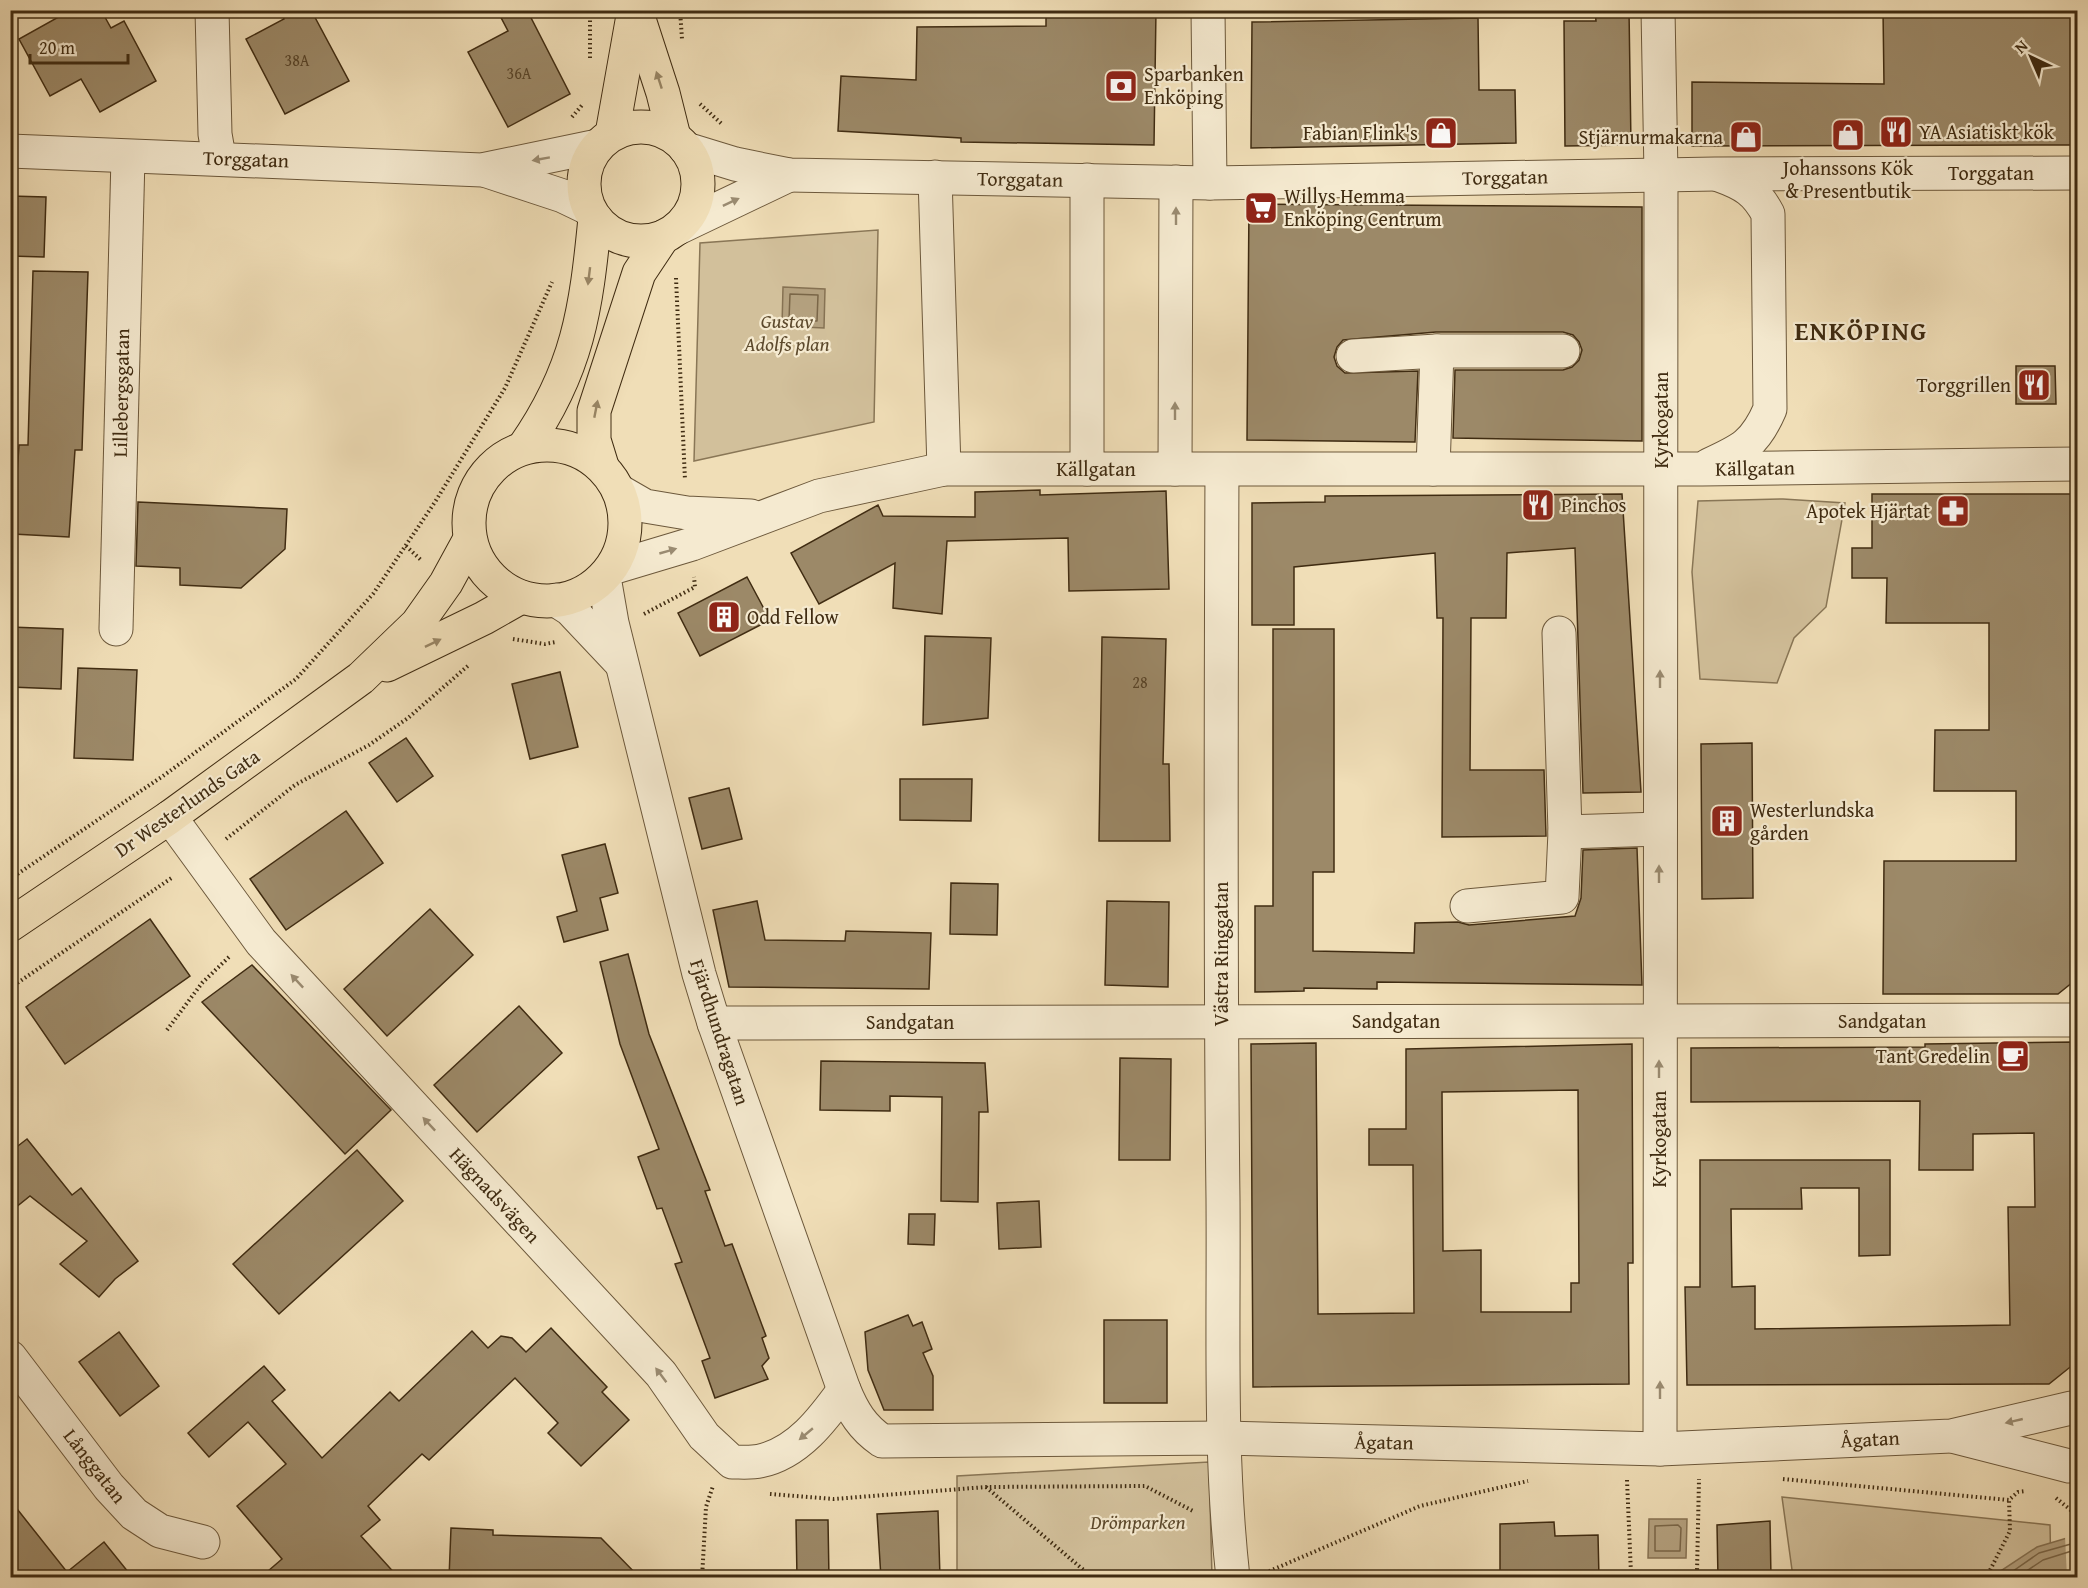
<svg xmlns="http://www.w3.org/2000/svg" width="2088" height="1588" font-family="'Gentium Book Plus',serif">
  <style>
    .green { fill: #d2c09b; stroke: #897656; stroke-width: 1.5 }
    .water { fill: #b4a17f; stroke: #867253; stroke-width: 1.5 }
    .pier { fill: #f0deb7 }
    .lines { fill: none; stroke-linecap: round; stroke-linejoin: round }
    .shore { stroke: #7a6648; stroke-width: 1.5 }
    .building { fill: #9c8968; stroke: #402c12; stroke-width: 1.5; fill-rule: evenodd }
    .minor-casing { stroke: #6c583b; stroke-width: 35 }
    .major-casing { stroke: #402c12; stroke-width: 35 }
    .path { stroke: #402c12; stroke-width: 4; stroke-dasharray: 1.5 3; stroke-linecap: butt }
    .minor { stroke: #f5ead0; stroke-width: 33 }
    .major { stroke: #f0deb7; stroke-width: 33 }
    .oneway { fill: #988564 }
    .oneway2 { fill: #9a8b71 }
    .labels { text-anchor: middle; stroke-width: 4.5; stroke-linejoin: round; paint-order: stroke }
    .number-label { font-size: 16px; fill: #574328 }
    .poi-label { font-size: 20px; fill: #402c12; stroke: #f5ead0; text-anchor: start }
    .street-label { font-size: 20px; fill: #402c12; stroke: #f5ead0 }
    .park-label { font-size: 20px; font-style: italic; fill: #5d4a2d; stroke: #f5ead0 }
    .district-label { font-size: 26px; font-weight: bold; letter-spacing: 1.5px; fill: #402c12; stroke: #f5ead0 }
  </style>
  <rect width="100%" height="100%" fill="#f0deb7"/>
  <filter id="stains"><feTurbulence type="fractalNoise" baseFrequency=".00333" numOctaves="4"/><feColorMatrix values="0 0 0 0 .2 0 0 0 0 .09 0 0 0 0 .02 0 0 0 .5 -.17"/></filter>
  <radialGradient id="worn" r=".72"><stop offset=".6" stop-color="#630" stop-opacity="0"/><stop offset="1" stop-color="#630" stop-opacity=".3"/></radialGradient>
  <g class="green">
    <path d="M878,230L874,422L694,461L700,243Z"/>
    <path d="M1783,499L1845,503L1826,607L1794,638L1777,683L1700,679L1692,572L1698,501Z"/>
    <path d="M1209,1462L1212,1577H957V1476Z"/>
    <path d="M1782,1497L2050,1525L2051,1577H1793Z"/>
  </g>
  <g class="water">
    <path d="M783,287L825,289L824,328L782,326Z"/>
    <path d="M1649,1519H1687L1686,1558H1648Z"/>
    <path d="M2077,1535V1577L1996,1578L1999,1572L2037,1547Z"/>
  </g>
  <path class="pier" d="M2078,1532L2077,1577H2067L2065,1536Z"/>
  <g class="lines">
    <g class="shore">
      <path d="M790,294L818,295L817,321L789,320Z"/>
      <path d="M1678,1525L1681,1528L1680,1551H1655V1526Z"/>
      <path d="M2003,1578L2039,1553L2078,1542"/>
      <path d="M2016,1578L2043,1560L2078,1549"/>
    </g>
  </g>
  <g class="building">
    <path d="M71,10H101L111,28L124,21L156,81L100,112L81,79L50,96L19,39Z"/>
    <path d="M280,10H311L349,81L285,114L246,39L284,19Z"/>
    <path d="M497,10H527L570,94L508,127L468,52L508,31Z"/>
    <path d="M1046,10H1156L1154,145L961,142V138L838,131L841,76L916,80L917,27L1046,26Z"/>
    <path d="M1595,10H1629L1631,145L1565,146L1564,21H1596Z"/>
    <path d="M1883,10H2075V145L1692,146V82L1884,84Z"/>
    <path d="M1478,18L1479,90H1515L1516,143L1251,148L1252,22Z"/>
    <path d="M10,196L46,197L44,257L10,256Z"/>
    <path d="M1249,204L1642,207V441L1453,438L1455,370H1563L1572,367L1579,360L1582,350L1579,342L1573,335L1563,332H1436L1343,340L1337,347L1334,357L1337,366L1345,373L1418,371L1415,442L1247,440Z"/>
    <path d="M33,271L88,272L82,450H75L69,537L13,534L19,445H28Z"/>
    <path d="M2016,366H2055L2056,404H2016Z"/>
    <path d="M1040,490V495L1166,491L1169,589L1069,591L1068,538L947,541L942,614L893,608L895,563L819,604L791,553L878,505L883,516L975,517V492Z"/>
    <path d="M1622,494L1641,792L1583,793L1575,548L1507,553L1506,618H1471L1470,770H1544L1546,836L1442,837L1443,618H1437L1435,553L1294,567V625H1252V503L1325,502V496Z"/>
    <path d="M1872,494H2078V978L2058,994H1883L1884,861H2016V791H1934L1935,730H1989V623H1886L1887,578H1852V548H1872Z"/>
    <path d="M138,502L287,509L285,549L241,588L180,585V568L136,566Z"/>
    <path d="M747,577L770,620L700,656L678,613Z"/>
    <path d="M10,627L63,629L61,689L10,687Z"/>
    <path d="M1273,629H1334V872H1313V951L1414,953L1415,923L1458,922L1469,925L1575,916L1581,898L1583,850L1637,848L1642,985L1377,982V989L1304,988V991L1255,992V906H1273Z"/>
    <path d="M925,636L991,638L988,718L923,725Z"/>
    <path d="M1102,637L1166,639L1163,764H1169L1170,841H1099Z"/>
    <path d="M78,668L137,670L133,760L74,758Z"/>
    <path d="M560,672L578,747L530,759L512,684Z"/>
    <path d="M406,738L433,776L397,802L369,763Z"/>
    <path d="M1752,743L1753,898L1702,899L1701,744Z"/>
    <path d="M900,779H972L971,821L900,820Z"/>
    <path d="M729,788L742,839L702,849L689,798Z"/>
    <path d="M346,811L383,863L286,930L250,879Z"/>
    <path d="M605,844L618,893L600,898L608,930L564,942L557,917L577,911L562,855Z"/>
    <path d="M951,883L998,884L997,935L950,934Z"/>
    <path d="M757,901L765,940L845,941L846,931L931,933L929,989L729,987L713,910Z"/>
    <path d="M1107,901L1169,902L1168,987L1105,985Z"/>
    <path d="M430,909L473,955L387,1036L344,989Z"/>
    <path d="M150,919L190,976L65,1064L26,1007Z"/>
    <path d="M628,954L649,1034L710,1190L705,1191L725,1246L732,1244L766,1336L762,1338L769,1358L762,1366L768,1379L715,1398L702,1361L710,1358L675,1264L682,1262L662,1208L657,1209L638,1157L659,1149L620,1044L600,962Z"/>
    <path d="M252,965L391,1110L345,1154L202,1002Z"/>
    <path d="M519,1006L562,1053L477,1132L434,1085Z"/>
    <path d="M2075,1042L2078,1229L2074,1364L2049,1384L1687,1385L1685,1287H1700V1160H1890V1255L1859,1256V1188H1801L1802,1209H1731L1732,1287L1755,1286V1329L2010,1325L2008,1207H2035L2034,1133L1973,1134V1170H1919L1920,1101L1691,1102V1048L1925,1047V1044Z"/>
    <path d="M1316,1043L1318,1314L1414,1313L1413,1165H1369V1129H1406V1049L1632,1044L1633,1263H1628L1629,1384L1253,1387L1251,1044ZM1578,1090L1579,1283H1571V1312H1481V1250L1443,1251L1442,1092Z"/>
    <path d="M1120,1058L1171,1059L1170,1160H1119Z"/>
    <path d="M821,1061L985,1063L988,1112H979L978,1202L941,1201L942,1097L890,1096V1111L820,1110Z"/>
    <path d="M27,1139L72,1195L81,1188L138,1261L115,1279L99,1297L60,1264L87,1241L30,1196L10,1212V1152Z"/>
    <path d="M357,1150L403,1201L279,1314L233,1264Z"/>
    <path d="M1039,1201L1041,1247L999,1249L997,1203Z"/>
    <path d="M909,1214H935L934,1245L908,1244Z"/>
    <path d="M908,1315L913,1326L922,1322L932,1349L923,1353L933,1376V1410H884L868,1370L865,1332Z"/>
    <rect x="1104" y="1320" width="63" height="83"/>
    <path d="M551,1328L607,1387L602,1392L629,1420L581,1466L548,1433L558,1423L515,1378L429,1460L422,1454L368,1506L380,1520L361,1536L398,1577L260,1578L282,1559L237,1506L286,1464L248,1422L209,1457L188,1433L264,1366L285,1390L272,1401L322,1458L390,1392L399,1401L472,1331L488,1348L501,1336L512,1338L526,1352Z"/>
    <path d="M119,1332L159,1386L120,1416L79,1362Z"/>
    <path d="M10,1500L67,1572L104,1542L133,1578H10Z"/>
    <path d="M938,1511L940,1578H881L877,1514Z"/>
    <path d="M796,1520H828L829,1578H797Z"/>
    <path d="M1770,1521L1771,1578H1718L1717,1525Z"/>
    <path d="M1554,1522L1555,1536L1598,1535L1599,1578H1500V1524Z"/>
    <path d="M451,1528L493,1530V1535L601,1538L640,1578H449Z"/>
  </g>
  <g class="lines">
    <defs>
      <g id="minor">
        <path d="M212,10L215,134L219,157"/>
        <path d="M1208,10L1210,183"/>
        <path d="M1658,10L1661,174L1660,1449"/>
        <path d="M686,149L735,164L789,175L1210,183L1715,174L2078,173"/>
        <path d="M10,151L482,170L598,146"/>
        <path d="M487,171L563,196L588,208"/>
        <path d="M935,177L944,469"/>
        <path d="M678,228L789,175"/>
        <path d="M1353,356L1437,351"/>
        <path d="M1709,465C1742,450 1755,444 1770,409L1768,214C1756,191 1744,184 1719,175"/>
        <path d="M1087,469V180"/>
        <path d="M1175,469L1176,182"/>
        <path d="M1433,469L1437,351H1563"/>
        <path d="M1222,470C1221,713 1220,956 1223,1199C1224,1325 1219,1452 1233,1578"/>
        <path d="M619,491L645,506L687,513L751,516"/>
        <path d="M612,568L692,544L819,496L944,469H1702L2078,464"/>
        <path d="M604,577L612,623L699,974L714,1023L844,1390C853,1412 862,1427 882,1441L1225,1438L1660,1449L1951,1436L2071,1408"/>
        <path d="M556,600L570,609L620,662"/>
        <path d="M116,629L128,157"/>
        <path d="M1559,633L1565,832L1660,829"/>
        <path d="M170,817L261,942L661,1374L704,1436L732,1462C741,1462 751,1463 760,1461C798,1453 823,1419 844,1390"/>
        <path d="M1467,906L1562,897L1565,832"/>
        <path d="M714,1023L2078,1020"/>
        <path d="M10,1357L109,1487L134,1514L160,1531L203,1542"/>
        <path d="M1956,1437L2069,1466"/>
      </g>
      <g id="major">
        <path d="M636,10L663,93L674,137"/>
        <circle cx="641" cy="184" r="57"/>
        <path d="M612,134L634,10"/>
        <circle cx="547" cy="523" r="78"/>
        <path d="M524,447C578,370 586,310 595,218"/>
        <path d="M602,466L594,440V411L639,273L663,237"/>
        <path d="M387,665L484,618L521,597"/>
        <path d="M10,925L170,817L361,678L417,624L446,583L470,539"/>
      </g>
    </defs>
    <use href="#minor" class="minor-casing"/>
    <use href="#major" class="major-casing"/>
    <g class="path">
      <path d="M680,10L682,39"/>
      <path d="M590,58V10"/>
      <path d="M700,104L723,125"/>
      <path d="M572,117L583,104"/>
      <path d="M676,278L685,480"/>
      <path d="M406,546L422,561"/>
      <path d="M644,614L695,587L694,577"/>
      <path d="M513,639L545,644L556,642"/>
      <path d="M226,839L295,785L369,745L408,718L470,664"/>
      <path d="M10,879L163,776L296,679L373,594L435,502L505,388L552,282"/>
      <path d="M10,988L173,877"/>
      <path d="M167,1030L202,983L230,956"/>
      <path d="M1783,1479L2009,1500L2018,1492L2026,1491"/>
      <path d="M1627,1480L1631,1574L1668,1575L1669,1578"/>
      <path d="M986,1487L1093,1578"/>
      <path d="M770,1494L834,1499L986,1487L1145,1486L1193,1511"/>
      <path d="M2056,1498L2078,1516"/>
      <path d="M2076,1517L2078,1528"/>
      <path d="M1265,1573L1420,1506L1528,1481"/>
      <path d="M1668,1575L1697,1572L1699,1479"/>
      <path d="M702,1578L706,1507L713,1486"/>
      <path d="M1986,1578L2010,1531L2009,1500"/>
    </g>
    <use href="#minor" class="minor"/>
    <use href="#major" class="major"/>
  </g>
  <defs><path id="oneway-solid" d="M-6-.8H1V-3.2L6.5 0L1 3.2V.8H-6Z" transform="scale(1.5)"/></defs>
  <g class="oneway">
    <use href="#oneway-solid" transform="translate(659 80) rotate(-108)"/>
    <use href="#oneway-solid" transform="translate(589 276) rotate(97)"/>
    <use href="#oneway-solid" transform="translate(596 409) rotate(-79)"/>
    <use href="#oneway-solid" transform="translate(433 643) rotate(-26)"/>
  </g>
  <g class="oneway2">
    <use href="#oneway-solid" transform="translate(541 159) rotate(170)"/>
    <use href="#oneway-solid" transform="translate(731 202) rotate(-25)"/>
    <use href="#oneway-solid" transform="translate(1176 216) rotate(-90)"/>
    <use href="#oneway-solid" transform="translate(1175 411) rotate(-90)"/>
    <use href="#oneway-solid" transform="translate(668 551) rotate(-16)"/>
    <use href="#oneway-solid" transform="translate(1660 679) rotate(-90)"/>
    <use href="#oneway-solid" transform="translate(1659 874) rotate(-90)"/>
    <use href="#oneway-solid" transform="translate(297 981) rotate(-133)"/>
    <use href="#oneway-solid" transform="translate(1659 1069) rotate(-90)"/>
    <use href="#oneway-solid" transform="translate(429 1124) rotate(-133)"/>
    <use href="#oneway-solid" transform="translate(661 1375) rotate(-127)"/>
    <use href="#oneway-solid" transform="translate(1660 1390) rotate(-90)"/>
    <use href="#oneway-solid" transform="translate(2014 1421) rotate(167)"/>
    <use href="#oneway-solid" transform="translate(806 1434) rotate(140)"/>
  </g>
  <defs>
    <symbol id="bank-square" viewBox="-11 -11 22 22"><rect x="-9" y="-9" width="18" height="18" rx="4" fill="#8f2418" stroke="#f5ead0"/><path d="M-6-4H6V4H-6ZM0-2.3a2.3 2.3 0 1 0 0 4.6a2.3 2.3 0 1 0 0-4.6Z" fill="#fff"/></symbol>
    <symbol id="restaurant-square" viewBox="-11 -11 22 22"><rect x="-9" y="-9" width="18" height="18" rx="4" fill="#8f2418" stroke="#f5ead0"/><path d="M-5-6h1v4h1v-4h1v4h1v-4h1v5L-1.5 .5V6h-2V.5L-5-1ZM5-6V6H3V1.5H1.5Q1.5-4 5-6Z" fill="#fff"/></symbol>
    <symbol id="shop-square" viewBox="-11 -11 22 22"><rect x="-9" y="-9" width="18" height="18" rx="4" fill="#8f2418" stroke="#f5ead0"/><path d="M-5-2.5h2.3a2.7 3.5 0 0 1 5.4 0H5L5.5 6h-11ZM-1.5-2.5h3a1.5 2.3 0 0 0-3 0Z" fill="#fff"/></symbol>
    <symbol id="supermarket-square" viewBox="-11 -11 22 22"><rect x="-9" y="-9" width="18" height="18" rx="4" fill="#8f2418" stroke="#f5ead0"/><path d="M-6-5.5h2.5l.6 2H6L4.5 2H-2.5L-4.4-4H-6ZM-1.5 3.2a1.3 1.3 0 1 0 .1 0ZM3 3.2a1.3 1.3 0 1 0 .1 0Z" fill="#fff"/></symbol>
    <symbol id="pharmacy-square" viewBox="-11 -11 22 22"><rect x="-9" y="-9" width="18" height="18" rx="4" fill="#8f2418" stroke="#f5ead0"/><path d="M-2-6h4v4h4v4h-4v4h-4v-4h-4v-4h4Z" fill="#fff"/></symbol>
    <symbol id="building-square" viewBox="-11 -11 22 22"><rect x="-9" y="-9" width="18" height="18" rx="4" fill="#8f2418" stroke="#f5ead0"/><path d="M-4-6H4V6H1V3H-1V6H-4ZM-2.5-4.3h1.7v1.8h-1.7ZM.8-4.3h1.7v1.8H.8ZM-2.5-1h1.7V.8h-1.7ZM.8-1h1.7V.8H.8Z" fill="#fff"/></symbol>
    <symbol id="cafe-square" viewBox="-11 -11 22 22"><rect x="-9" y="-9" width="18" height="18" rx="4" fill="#8f2418" stroke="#f5ead0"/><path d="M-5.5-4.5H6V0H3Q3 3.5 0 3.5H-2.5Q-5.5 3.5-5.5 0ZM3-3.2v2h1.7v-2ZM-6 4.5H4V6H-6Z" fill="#fff"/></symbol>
  </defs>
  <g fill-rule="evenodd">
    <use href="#bank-square" x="1102" y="67" width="38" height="38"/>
    <use href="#restaurant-square" x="1877" y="113" width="38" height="38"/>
    <use href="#shop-square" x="1422" y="114" width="38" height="38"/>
    <use href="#shop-square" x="1829" y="116" width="38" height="38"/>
    <use href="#shop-square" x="1727" y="118" width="38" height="38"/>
    <use href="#supermarket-square" x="1242" y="189" width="38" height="38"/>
    <use href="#restaurant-square" x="2015" y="366" width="38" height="38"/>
    <use href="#restaurant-square" x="1519" y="486" width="38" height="38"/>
    <use href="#pharmacy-square" x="1934" y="492" width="38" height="38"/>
    <use href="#building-square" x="705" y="598" width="38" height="38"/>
    <use href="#building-square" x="1708" y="802" width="38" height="38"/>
    <use href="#cafe-square" x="1994" y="1037" width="38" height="38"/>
  </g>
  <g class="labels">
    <g class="number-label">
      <text x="297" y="66">38A</text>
      <text x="519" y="79">36A</text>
      <text x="1140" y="688">28</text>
    </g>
    <g class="poi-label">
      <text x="1144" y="81">Sparbanken<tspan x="1144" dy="23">Enköping</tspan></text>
      <text x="1919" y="139">YA Asiatiskt kök</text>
      <text x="1418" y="140" text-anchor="end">Fabian Flink's</text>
      <text x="1723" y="144" text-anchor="end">Stjärnurmakarna</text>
      <text x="1848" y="175" text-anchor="middle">Johanssons Kök<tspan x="1848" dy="23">&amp; Presentbutik</tspan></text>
      <text x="1284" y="203">Willys Hemma<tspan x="1284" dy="23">Enköping Centrum</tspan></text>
      <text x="2011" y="392" text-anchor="end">Torggrillen</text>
      <text x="1561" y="512">Pinchos</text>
      <text x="1930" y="518" text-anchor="end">Apotek Hjärtat</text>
      <text x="747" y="624">Odd Fellow</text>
      <text x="1750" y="817">Westerlundska<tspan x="1750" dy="23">gården</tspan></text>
      <text x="1990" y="1063" text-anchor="end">Tant Gredelin</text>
    </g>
    <g class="street-label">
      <text transform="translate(246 159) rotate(2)" y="7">Torggatan</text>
      <text x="1991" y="180">Torggatan</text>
      <text transform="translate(1505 177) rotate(-1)" y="7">Torggatan</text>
      <text transform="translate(1020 179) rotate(1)" y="7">Torggatan</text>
      <text transform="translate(121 393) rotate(-89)" y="7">Lillebergsgatan</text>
      <text transform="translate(1661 420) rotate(-90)" y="7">Kyrkogatan</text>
      <text transform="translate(1755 468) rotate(-1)" y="7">Källgatan</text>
      <text x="1096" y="476">Källgatan</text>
      <text transform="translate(187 803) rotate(-35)" y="7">Dr Westerlunds Gata</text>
      <text transform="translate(1221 954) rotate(-90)" y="7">Västra Ringgatan</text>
      <text x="1396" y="1028">Sandgatan</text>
      <text x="1882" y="1028">Sandgatan</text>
      <text x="910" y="1029">Sandgatan</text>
      <text transform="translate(720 1032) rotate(72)" y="7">Fjärdhundragatan</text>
      <text transform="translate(1659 1139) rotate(-90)" y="7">Kyrkogatan</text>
      <text transform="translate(495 1195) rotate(47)" y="7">Hägnadsvägen</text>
      <text transform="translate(1870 1439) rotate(-3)" y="7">Ågatan</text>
      <text transform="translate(1384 1442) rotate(1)" y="7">Ågatan</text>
      <text transform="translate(95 1466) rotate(52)" y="7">Långgatan</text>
    </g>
    <g class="park-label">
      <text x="787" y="328">Gustav<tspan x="787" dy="23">Adolfs plan</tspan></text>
      <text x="1138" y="1529">Drömparken</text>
    </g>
    <g class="district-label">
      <text x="1861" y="340">ENKÖPING</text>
    </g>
  </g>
  <rect width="2088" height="1588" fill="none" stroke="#f0deb7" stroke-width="36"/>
  <rect x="12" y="12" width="2064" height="1564" fill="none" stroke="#402c12" stroke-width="3"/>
  <rect x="18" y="18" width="2052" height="1552" fill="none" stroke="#402c12" stroke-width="1.5"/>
  <g transform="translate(2031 57) rotate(316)" stroke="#f5ead0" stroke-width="4.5" paint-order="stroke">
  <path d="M0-4.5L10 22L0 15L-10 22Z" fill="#402c12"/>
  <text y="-9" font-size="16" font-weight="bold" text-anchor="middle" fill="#402c12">N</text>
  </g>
  <path d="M30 54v9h98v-9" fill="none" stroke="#402c12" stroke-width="3"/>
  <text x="39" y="54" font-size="18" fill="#402c12" stroke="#f5ead0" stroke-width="4.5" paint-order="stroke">20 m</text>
  <rect width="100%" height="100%" filter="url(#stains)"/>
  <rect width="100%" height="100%" fill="url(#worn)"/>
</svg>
